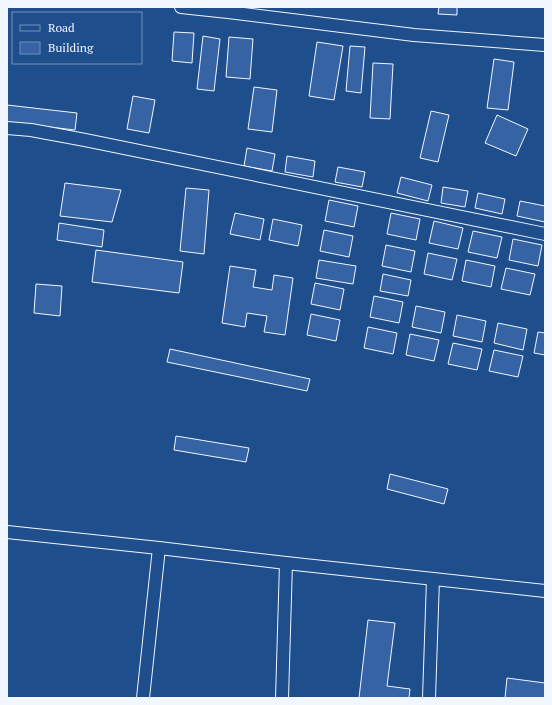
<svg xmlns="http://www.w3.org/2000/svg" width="552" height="705" font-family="'PT Serif',serif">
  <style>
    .building { fill: #3563a3; stroke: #f2f6ff }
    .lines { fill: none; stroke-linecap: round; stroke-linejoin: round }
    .street-casing { stroke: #f2f6ff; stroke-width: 14 }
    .street { stroke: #1f4e8c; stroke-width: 12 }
  </style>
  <rect width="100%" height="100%" fill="#1f4e8c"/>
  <g class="building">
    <path d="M439,7H457V15L438,14Z"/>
    <path d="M174,32L194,33L192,63L172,61Z"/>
    <path d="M203,36L220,39L214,91L197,89Z"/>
    <path d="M229,37L253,39L250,79L226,77Z"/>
    <path d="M317,42L343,46L334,100L309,96Z"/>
    <path d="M350,46L365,47L361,93L346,91Z"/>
    <path d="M494,59L514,62L508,110L487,108Z"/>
    <path d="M373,63L393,64L390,119L370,118Z"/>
    <path d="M254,87L277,90L272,132L248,129Z"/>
    <path d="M133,96L155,100L149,133L127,129Z"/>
    <path d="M7,105L77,113L75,130L7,122Z"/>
    <path d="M431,111L449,115L438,162L420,158Z"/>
    <path d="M497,115L528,129L516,156L485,143Z"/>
    <path d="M247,148L275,154L272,171L244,166Z"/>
    <path d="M287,156L315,161L313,177L285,172Z"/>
    <path d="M338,167L365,172L362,187L335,182Z"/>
    <path d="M401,177L432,185L428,201L397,193Z"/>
    <path d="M65,183L121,190L112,222L60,216Z"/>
    <path d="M443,187L468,191L465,207L441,203Z"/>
    <path d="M186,188L209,190L204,254L180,251Z"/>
    <path d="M478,193L505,199L502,214L475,208Z"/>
    <path d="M329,200L358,206L354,227L325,221Z"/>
    <path d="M520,201L545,206V222L517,216Z"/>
    <path d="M235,213L264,219L260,240L230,234Z"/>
    <path d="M391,213L420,219L416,240L387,234Z"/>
    <path d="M273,219L302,225L298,246L269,240Z"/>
    <path d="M434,221L463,228L458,249L429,243Z"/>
    <path d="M59,223L104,230L102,247L57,240Z"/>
    <path d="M324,230L353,236L349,257L320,251Z"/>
    <path d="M473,231L502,237L497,258L468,252Z"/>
    <path d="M513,239L542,245L538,266L509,260Z"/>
    <path d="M386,245L415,251L411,272L382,266Z"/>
    <path d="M96,250L183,262L179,293L92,282Z"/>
    <path d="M428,253L457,259L452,280L424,274Z"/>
    <path d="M319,260L356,266L353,284L316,278Z"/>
    <path d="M466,260L495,266L491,287L462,281Z"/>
    <path d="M230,266L256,270L253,287L272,290L274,275L293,278L285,335L264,332L267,316L247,313L245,327L222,323Z"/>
    <path d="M506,268L535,274L530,295L501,289Z"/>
    <path d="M383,274L411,280L408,296L380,291Z"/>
    <path d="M315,283L344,289L340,310L311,304Z"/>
    <path d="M36,284L62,286L60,316L34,313Z"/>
    <path d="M374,296L403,302L399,323L370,317Z"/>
    <path d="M416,306L445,312L441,333L412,327Z"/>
    <path d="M311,314L340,320L336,341L307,335Z"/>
    <path d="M457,315L486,321L482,342L453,336Z"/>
    <path d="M498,323L527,329L523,350L494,343Z"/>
    <path d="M368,327L397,333L393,354L364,348Z"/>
    <path d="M538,332L545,333V355L534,353Z"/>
    <path d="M410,334L439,340L434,361L406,355Z"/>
    <path d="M453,343L482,349L477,370L448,364Z"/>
    <path d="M170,349L310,379L307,391L167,362Z"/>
    <path d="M494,350L523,356L518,377L489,371Z"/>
    <path d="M176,436L249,448L246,462L174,450Z"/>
    <path d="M390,474L448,489L444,504L387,489Z"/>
    <path d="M368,620L395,623L387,686L410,689L409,698H359Z"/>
    <path d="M507,678L545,683V698H505Z"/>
  </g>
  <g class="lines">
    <defs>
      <g id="street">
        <path d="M181,7L228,12L414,35L545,45"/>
        <path d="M7,128L31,130L85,140L545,234"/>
        <path d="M7,532L159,548L286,563L545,591"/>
        <path d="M143,698L159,548"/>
        <path d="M282,698L286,563"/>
        <path d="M429,698L433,579"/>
      </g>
    </defs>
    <use href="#street" class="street-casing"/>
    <use href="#street" class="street"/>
  </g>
  <rect width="552" height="705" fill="none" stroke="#f2f6ff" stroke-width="16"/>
  <rect x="12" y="12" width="130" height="52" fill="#1f4e8c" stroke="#7391ba"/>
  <rect x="20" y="25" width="20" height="6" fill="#1f4e8c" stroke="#7391ba"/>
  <text x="48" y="32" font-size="12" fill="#f2f6ff">Road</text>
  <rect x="20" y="42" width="20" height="12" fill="#3563a3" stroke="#7391ba"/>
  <text x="48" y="52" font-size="12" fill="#f2f6ff">Building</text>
</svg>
